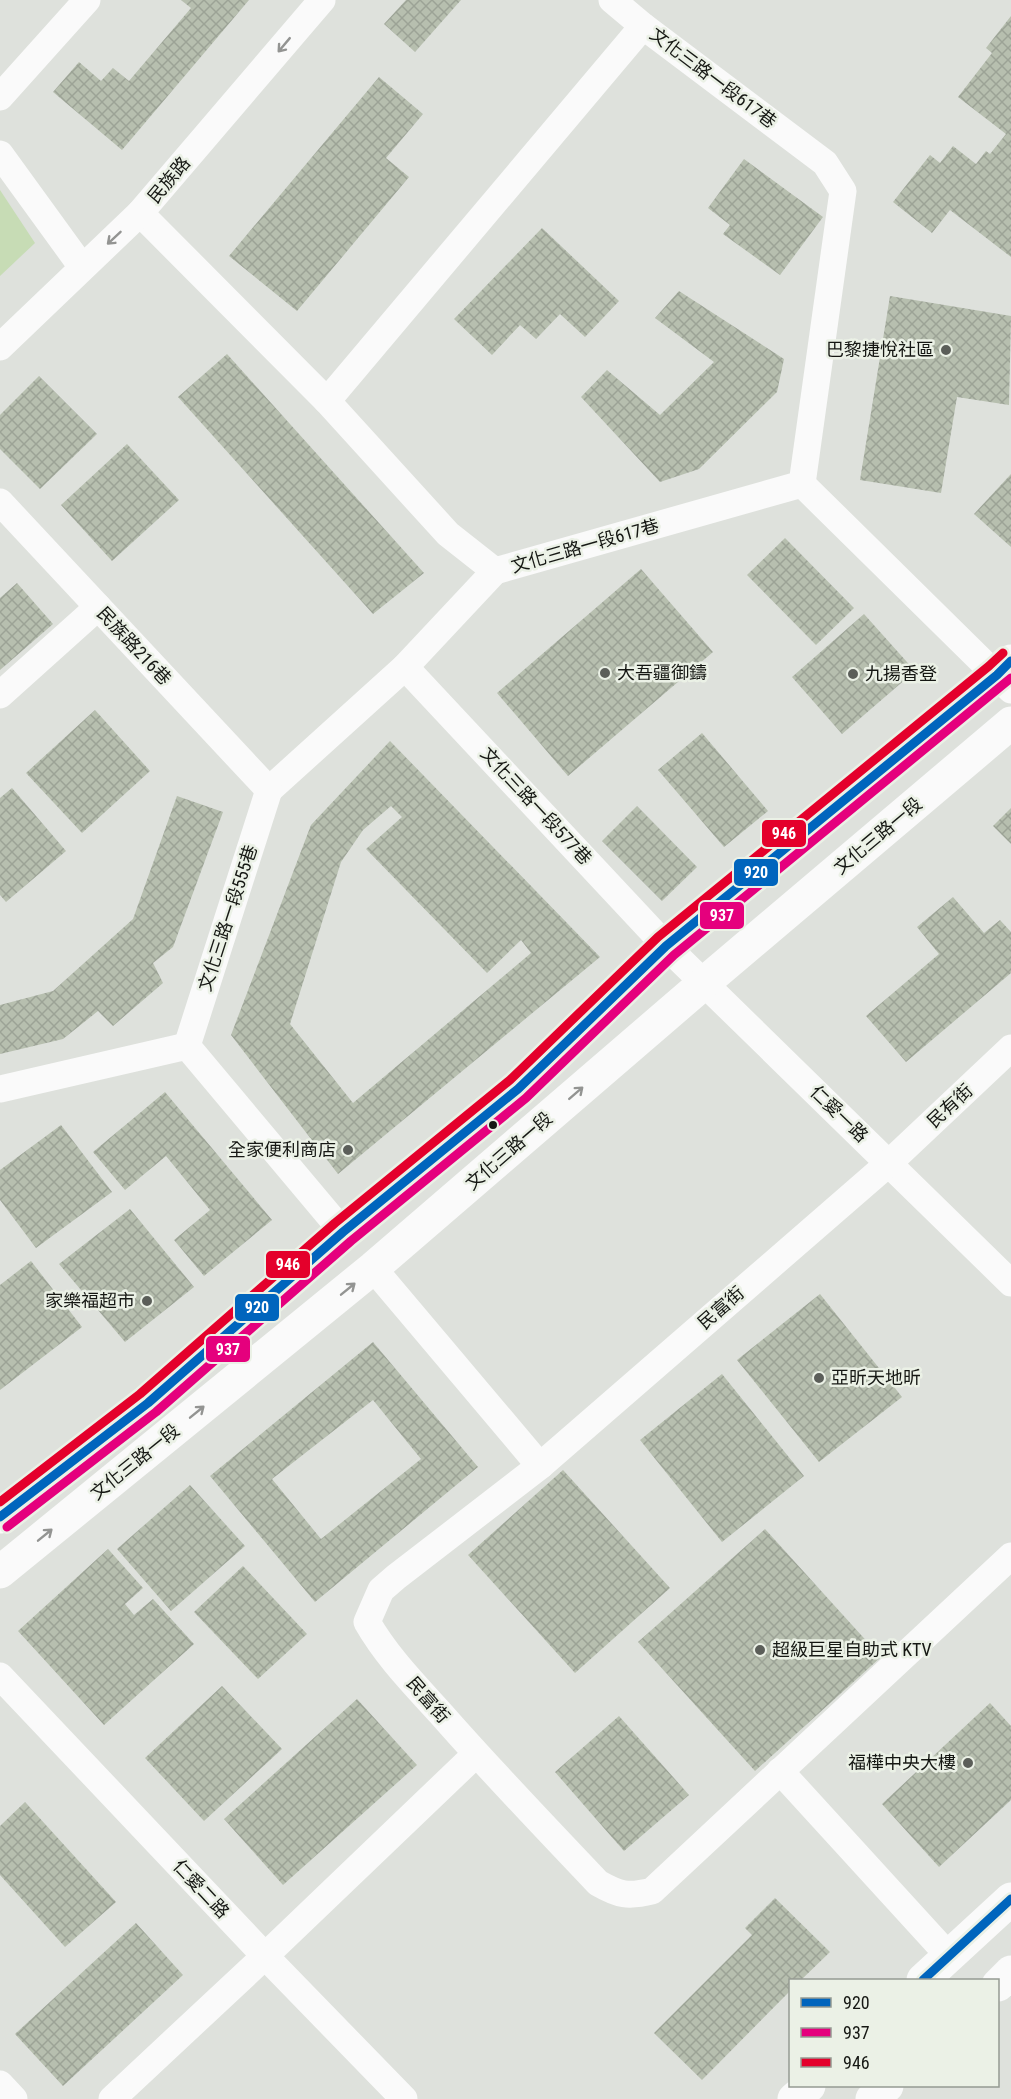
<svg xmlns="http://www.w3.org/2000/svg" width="1011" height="2099" font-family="'Roboto Condensed','Noto Sans TC',sans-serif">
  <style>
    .green { fill: #c7dcb5 }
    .building { fill: url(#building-cross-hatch); fill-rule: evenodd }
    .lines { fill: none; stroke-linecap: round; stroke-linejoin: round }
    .minor { stroke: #fafafa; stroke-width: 27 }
    .tertiary { stroke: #fafafa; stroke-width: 33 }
    .bus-1-casing { stroke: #ebf1e6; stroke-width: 14 }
    .bus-2-casing { stroke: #ebf1e6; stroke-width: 14 }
    .bus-3-casing { stroke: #ebf1e6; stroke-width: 14 }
    .bus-1 { stroke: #0065bd; stroke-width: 9 }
    .bus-2 { stroke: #e5007d; stroke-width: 9 }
    .bus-3 { stroke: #e4002b; stroke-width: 9 }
    .oneway { stroke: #939492 }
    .poi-dot { fill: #5b5e59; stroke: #ebf1e6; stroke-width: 2 }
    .bus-dot { fill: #151713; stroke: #ebf1e6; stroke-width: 2 }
    .labels { text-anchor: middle; stroke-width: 5; stroke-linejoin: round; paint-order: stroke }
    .street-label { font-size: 18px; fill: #151713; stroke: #ebf1e6 }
    .poi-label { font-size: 18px; fill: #151713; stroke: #ebf1e6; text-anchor: end }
    .line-badge { stroke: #ebf1e6; stroke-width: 2 }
    .badge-label { font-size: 16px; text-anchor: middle; font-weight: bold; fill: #fff }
  </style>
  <defs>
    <pattern id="building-cross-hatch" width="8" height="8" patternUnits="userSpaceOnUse" patternTransform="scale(1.5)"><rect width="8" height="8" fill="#b7bfaf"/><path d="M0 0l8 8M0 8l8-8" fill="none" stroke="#9ca396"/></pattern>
  </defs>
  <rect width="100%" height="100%" fill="#dee1dc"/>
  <path class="green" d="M0,190L35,243L0,276Z"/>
  <g class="building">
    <path d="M181,0H249L122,150L53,92L79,62L101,81L113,68L129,81L191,8Z"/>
    <path d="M406,0H461L415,52L384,24Z"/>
    <path d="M1011,16V257L950,210L932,233L893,202L930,155L940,163L953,146L976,164L986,151L990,154L1006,134L958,97L992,53L986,48Z"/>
    <path d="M379,77L423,114L386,158L409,177L297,311L229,256Z"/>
    <path d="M744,159L823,217L780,275L723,234L730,225L708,208Z"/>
    <path d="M542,228L619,301L585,337L560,314L536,339L520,325L492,355L454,319Z"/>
    <path d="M679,291L784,359L777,392L699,469L660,482L581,397L607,370L660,415L714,362L655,318Z"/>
    <path d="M890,296L1011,316L1009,405L957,397L941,493L860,480Z"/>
    <path d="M227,354L424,573L373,614L178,397Z"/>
    <path d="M39,376L97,434L40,489L0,449V415Z"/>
    <path d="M127,444L179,500L112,561L61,505Z"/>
    <path d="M1011,474V547L974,514Z"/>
    <path d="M785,538L854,608L816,645L747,575Z"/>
    <path d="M641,569L713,652L568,776L497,693Z"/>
    <path d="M17,583L53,624L0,670V598Z"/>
    <path d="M864,614L915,671L842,734L792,677Z"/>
    <path d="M95,710L150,771L82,833L26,773Z"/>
    <path d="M702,733L768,811L724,847L658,770Z"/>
    <path d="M390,741L600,957L338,1174L231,1035L311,825ZM391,806L402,817L366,849L487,973L521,940L531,953L353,1103L290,1024L341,862L363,830Z"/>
    <path d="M12,788L66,851L6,902L0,895V798Z"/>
    <path d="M177,796L223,812L173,947L153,963L163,983L113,1026L98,1011L63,1039L0,1054V1005L53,991L133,919Z"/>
    <path d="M637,806L697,867L662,901L602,841Z"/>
    <path d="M1011,808V844L993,826Z"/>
    <path d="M953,897L984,933L1000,920L1011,932V973L906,1062L866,1016L939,954L917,927Z"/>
    <path d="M165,1092L272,1220L204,1276L174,1240L210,1210L166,1156L125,1190L93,1152Z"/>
    <path d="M61,1125L112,1192L36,1248L0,1200V1170Z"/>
    <path d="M130,1209L194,1287L125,1342L59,1264Z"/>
    <path d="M31,1261L82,1327L0,1390V1285Z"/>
    <path d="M820,1294L902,1397L819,1462L737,1360Z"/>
    <path d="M373,1342L478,1467L315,1602L210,1476ZM373,1400L421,1459L321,1539L272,1479Z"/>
    <path d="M722,1374L804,1476L722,1542L640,1440Z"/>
    <path d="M563,1470L670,1588L575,1673L468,1555Z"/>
    <path d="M190,1485L245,1546L171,1611L117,1549Z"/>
    <path d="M765,1529L881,1657L755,1771L638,1642Z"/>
    <path d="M108,1549L143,1588L125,1604L134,1615L153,1599L194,1644L104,1725L18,1631Z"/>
    <path d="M243,1566L307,1634L258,1679L194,1612Z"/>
    <path d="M222,1686L282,1749L204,1821L145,1758Z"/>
    <path d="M357,1699L417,1765L283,1885L224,1819Z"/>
    <path d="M990,1703L1011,1726V1800L939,1867L882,1804Z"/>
    <path d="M619,1716L689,1795L624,1851L555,1772Z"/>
    <path d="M25,1802L116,1902L65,1947L0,1875V1826Z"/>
    <path d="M775,1898L830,1952L801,1980H790V1991L702,2080L654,2033L752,1935L745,1928Z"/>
    <path d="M136,1923L183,1975L63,2086L15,2034Z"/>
  </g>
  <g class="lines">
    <g class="minor">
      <path d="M0,97L87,0"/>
      <path d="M0,154L82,267"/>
      <path d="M140,213L327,401L448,534L495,571"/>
      <path d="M0,347L140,213L322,0"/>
      <path d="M327,401L643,26"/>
      <path d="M802,484L1011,690"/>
      <path d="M0,502L269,790"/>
      <path d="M495,571L802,484L843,191L825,163L643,26L612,0"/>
      <path d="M405,667L666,946L1011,1283"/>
      <path d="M0,695L98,607"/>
      <path d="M269,790L405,667L495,571"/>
      <path d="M187,1046L269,790"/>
      <path d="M1011,1048L889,1163L540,1466L396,1577L381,1590L367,1622C387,1657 415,1685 442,1715C492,1772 545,1827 598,1883C619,1895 628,1897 652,1891L1011,1556"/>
      <path d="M0,1089L187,1046L343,1232"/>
      <path d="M373,1268L540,1466"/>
      <path d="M0,1676L265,1956L404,2099"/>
      <path d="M780,1771L949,1956"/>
      <path d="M0,2084L14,2099"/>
      <path d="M112,2099L265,1956L476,1754"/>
    </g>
    <g class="tertiary">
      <path d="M0,1517L148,1403L343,1232L518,1089L666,946L997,675L1011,661"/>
      <path d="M0,1572L373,1268L704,983L1011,723"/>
      <path d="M923,1980L1011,1899"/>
      <path d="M998,1985L1011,1972"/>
      <path d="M794,2099L809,2086"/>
      <path d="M872,2099L887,2086"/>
    </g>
    <defs>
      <g id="bus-1">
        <path d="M0,1517L148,1403L343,1232L518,1089L666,946L997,675L1011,661"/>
        <path d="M923,1980L1011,1899"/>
      </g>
      <path id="bus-2" d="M7,1527L156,1412L351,1241L526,1098L674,955L1011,678"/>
      <path id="bus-3" d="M0,1502L140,1394L335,1223L510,1080L658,937L989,666L1003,653"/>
    </defs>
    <use href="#bus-1" class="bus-1-casing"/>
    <use href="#bus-2" class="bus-2-casing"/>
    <use href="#bus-3" class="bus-3-casing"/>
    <use href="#bus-1" class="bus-1"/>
    <use href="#bus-2" class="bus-2"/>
    <use href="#bus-3" class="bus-3"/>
  </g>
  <defs><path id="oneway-shaft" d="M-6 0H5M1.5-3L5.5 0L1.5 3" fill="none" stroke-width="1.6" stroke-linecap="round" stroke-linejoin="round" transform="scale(1.5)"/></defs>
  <g class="oneway">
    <use href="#oneway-shaft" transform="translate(284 45) rotate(130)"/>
    <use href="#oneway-shaft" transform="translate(114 238) rotate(137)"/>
    <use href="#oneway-shaft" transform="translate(576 1093) rotate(-41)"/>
    <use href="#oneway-shaft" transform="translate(348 1289) rotate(-39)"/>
    <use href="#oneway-shaft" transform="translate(197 1412) rotate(-39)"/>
    <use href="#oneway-shaft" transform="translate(45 1535) rotate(-39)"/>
  </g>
  <g class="poi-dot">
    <circle cx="946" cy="350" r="6"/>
    <circle cx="605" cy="673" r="6"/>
    <circle cx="853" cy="674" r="6"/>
    <circle cx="348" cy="1150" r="6"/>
    <circle cx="147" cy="1301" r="6"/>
    <circle cx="819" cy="1378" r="6"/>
    <circle cx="760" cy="1650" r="6"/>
    <circle cx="968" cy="1763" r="6"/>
  </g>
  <circle class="bus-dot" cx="493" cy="1125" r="5"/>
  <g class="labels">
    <g class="street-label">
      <text transform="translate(713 78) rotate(37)" y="6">文化三路一段617巷</text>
      <text transform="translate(169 180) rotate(-50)" y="6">民族路</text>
      <text transform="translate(585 546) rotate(-16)" y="6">文化三路一段617巷</text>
      <text transform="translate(134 646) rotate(47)" y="6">民族路216巷</text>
      <text transform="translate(536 806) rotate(47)" y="6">文化三路一段577巷</text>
      <text transform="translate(878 836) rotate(-40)" y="6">文化三路一段</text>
      <text transform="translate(228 918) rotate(-72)" y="6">文化三路一段555巷</text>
      <text transform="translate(950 1106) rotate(-43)" y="6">民有街</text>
      <text transform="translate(839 1114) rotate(44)" y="6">仁愛一路</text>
      <text transform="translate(509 1151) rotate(-41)" y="6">文化三路一段</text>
      <text transform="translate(721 1308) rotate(-41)" y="6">民富街</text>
      <text transform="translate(135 1462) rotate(-39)" y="6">文化三路一段</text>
      <text transform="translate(428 1700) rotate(49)" y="6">民富街</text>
      <text transform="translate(201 1889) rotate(47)" y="6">仁愛二路</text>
    </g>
    <g class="poi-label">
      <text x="934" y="356">巴黎捷悅社區</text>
      <text x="617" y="679" text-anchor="start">大吾疆御鑄</text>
      <text x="865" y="680" text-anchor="start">九揚香登</text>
      <text x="336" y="1156">全家便利商店</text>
      <text x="135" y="1307">家樂福超市</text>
      <text x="831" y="1384" text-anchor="start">亞昕天地昕</text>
      <text x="772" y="1656" text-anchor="start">超級巨星自助式 KTV</text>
      <text x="956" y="1769">福樺中央大樓</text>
    </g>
  </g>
  <g class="line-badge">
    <rect x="761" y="819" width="46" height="29" rx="6" fill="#e4002b"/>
    <rect x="733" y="858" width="46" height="29" rx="6" fill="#0065bd"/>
    <rect x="699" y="901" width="46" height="29" rx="6" fill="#e5007d"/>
    <rect x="265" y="1250" width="46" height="29" rx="6" fill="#e4002b"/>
    <rect x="234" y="1293" width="46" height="29" rx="6" fill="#0065bd"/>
    <rect x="205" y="1335" width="46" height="28" rx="6" fill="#e5007d"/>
  </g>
  <g class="badge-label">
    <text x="784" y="839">946</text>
    <text x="756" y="878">920</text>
    <text x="722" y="921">937</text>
    <text x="288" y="1270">946</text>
    <text x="257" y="1313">920</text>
    <text x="228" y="1355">937</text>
  </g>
  <rect x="789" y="1979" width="210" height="108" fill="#ebf1e6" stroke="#959a92" stroke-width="1.5"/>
  <rect x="801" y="1998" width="30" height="9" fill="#0065bd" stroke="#959a92" stroke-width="1.5"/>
  <text x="843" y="2009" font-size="18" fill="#151713">920</text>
  <rect x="801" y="2028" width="30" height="9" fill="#e5007d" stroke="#959a92" stroke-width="1.5"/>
  <text x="843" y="2039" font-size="18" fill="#151713">937</text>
  <rect x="801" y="2058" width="30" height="9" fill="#e4002b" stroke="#959a92" stroke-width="1.5"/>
  <text x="843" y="2069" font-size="18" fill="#151713">946</text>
</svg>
